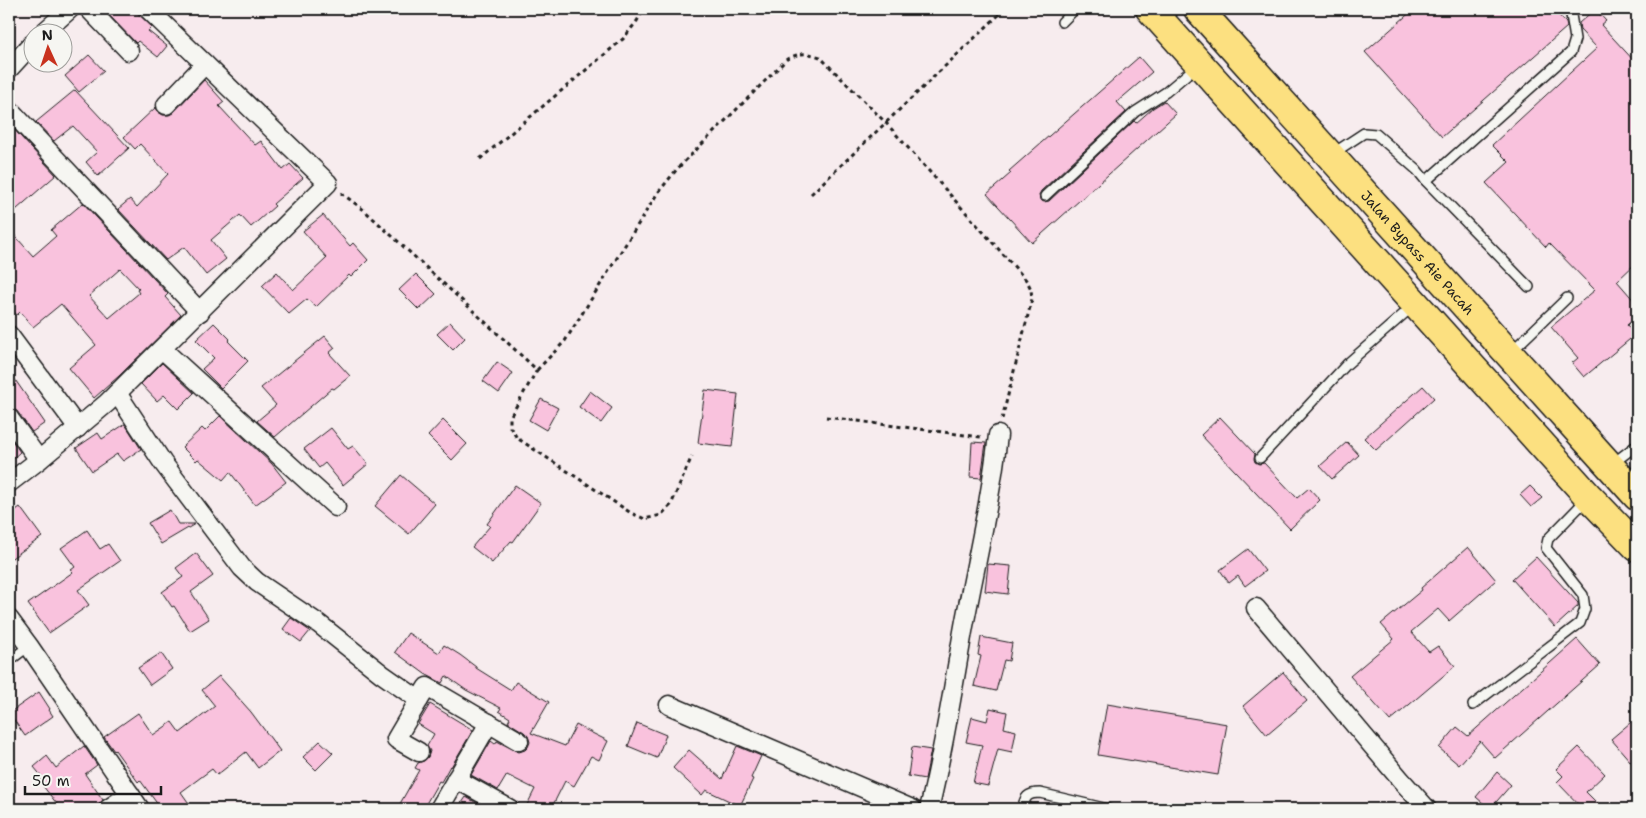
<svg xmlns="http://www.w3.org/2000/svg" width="1646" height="818" font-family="'Shantell Sans',sans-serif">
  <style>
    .building { fill: #f9c2dd; stroke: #1c1c1c; fill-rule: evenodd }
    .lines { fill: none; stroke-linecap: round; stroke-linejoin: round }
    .service-casing { stroke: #1c1c1c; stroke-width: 12 }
    .minor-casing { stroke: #1c1c1c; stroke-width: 21 }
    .trunk-casing { stroke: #1c1c1c; stroke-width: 31 }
    .path { stroke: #1c1c1c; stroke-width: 3; stroke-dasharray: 4 4; stroke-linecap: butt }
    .service { stroke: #f6f6f2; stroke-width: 9 }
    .minor { stroke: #f6f6f2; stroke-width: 18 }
    .trunk { stroke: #fce080; stroke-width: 28 }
    .labels { text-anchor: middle; stroke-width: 4; stroke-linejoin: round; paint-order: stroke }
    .street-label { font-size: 14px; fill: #1c1c1c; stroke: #f6f6f2 }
  </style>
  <rect width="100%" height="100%" fill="#f7ecee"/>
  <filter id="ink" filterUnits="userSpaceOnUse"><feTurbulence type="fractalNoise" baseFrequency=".02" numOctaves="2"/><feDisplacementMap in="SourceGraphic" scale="10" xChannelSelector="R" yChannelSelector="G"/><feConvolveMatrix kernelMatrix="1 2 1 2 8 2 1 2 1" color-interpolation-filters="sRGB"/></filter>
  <g filter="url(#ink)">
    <g class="building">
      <path d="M103,9H133L152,27L148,31L167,46L158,57L138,41L136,43Z"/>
      <path d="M1414,9H1553L1566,23L1567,27L1442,137L1365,52Z"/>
      <path d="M1595,9L1606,21L1601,25L1637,64V262L1617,281L1637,304V316L1627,325L1635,335L1584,377L1572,363L1578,358L1551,327L1595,290L1549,243L1546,247L1486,183L1509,162L1492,145L1597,48L1580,30L1579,23Z"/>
      <path d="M89,55L104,71L79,92L65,76Z"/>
      <path d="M1139,57L1152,72L1117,102L1126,112L1041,191L1039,195L1040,200L1044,202L1049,201L1134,121L1136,123L1153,108L1164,101L1176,114L1032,243L987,194L1011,173L1009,171Z"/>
      <path d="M204,80L224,102L219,106L255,145L261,141L283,170L290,164L303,178L273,204L275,206L251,227L240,215L211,240L226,259L206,275L184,247L166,260L118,209L130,199L137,207L168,174L140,144L135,149L124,137L156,107L158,112L163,115H169L173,113Z"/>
      <path d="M75,90L129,148L98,176L86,162L97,152L73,126L54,141L36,122Z"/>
      <path d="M9,124L56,175L9,216Z"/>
      <path d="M83,203L168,294L165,297L181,315L119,376L94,398L69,368L96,345L61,304L33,327L20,312L17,315L9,306V229L33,256L56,236L51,230ZM120,269L139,289L137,290L139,293L109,318L89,296Z"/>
      <path d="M323,215L350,246L353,243L368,260L351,277L349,275L316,307L307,299L289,314L262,286L277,272L293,290L327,258L303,231Z"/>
      <path d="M416,274L436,294L419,310L399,290Z"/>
      <path d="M450,322L465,338L453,350L437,334Z"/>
      <path d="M214,323L230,339L228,341L248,361L221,388L202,369L214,358L196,340Z"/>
      <path d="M325,336L335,348L329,353L350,376L334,389L332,388L275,437L257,421L276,405L261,388Z"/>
      <path d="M497,362L513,373L499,393L483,381Z"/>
      <path d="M162,363L194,393L178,409L164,395L157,401L141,384Z"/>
      <path d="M9,371L45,423L32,432L17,411L9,407Z"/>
      <path d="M1423,386L1434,398L1376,450L1364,438Z"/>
      <path d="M705,390L738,394L732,447L698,443Z"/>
      <path d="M590,391L612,408L601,423L579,407Z"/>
      <path d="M541,399L558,408L546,430L529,420Z"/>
      <path d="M220,416L272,464L286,482L255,505L230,472L223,480L198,459L196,461L182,447L202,428L205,431Z"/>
      <path d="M1220,417L1255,454L1254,459L1255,462L1259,464L1264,463L1297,498L1309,488L1320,500L1290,529L1201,435Z"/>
      <path d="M443,420L467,444L452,460L428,436Z"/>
      <path d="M125,424L141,449L123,461L117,454L92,471L76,448L98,433L102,439Z"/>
      <path d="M331,428L348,449L353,446L368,464L343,485L325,463L319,468L304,449Z"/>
      <path d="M9,436L20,452L9,462Z"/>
      <path d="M972,442L986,443L981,478L970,477Z"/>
      <path d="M1347,442L1359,455L1332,479L1320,466Z"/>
      <path d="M401,475L435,504L409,534L375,506Z"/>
      <path d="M515,485L541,503L513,542L511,541L492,563L472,547L490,526L487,524Z"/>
      <path d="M1530,486L1542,498L1531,507L1520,495Z"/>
      <path d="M20,507L42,537L9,560V515Z"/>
      <path d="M170,510L178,524H195L161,544L148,523Z"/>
      <path d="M87,530L100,549L108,544L120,561L78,590L89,605L49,633L28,604L73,572L71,570L75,567L61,548Z"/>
      <path d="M1468,547L1496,580L1449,621L1438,609L1411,632L1429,652L1438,646L1455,666L1390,721L1350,676L1394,639L1381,624L1422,590L1421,588Z"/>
      <path d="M1248,549L1265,571L1245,586L1238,576L1229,583L1220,570Z"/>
      <path d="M196,553L213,576L191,592L209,619L190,631L174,606L172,607L162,592L183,577L176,568Z"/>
      <path d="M1536,557L1578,603V606L1555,627L1512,579Z"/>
      <path d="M988,564L1011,566L1008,594L985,591Z"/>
      <path d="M291,618L310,631L301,642L283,629Z"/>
      <path d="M408,633L439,653L444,645L460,655L476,667V668L511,690L516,682L549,702L531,733L565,746L576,725L608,741L599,760L591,756L574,786L565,781L551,809H525L535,789L507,775L498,790L471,775L491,741L495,744L497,741L514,750L519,752L525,750L528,747L530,742L528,736L524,732L508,722L510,718L499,711L501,708L466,690L446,676L442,683L425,674L395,652Z"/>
      <path d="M981,637L1012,643L1009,661L1004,660L996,691L974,686L981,656L978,655Z"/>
      <path d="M1577,639L1600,665L1495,758L1480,741L1459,765L1439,748L1457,727L1468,736Z"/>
      <path d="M161,653L172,669L150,685L138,668Z"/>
      <path d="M1283,672L1307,701L1267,735L1243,706Z"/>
      <path d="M219,676L251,712L280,751L258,768L246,752L217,775L212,769L181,792L193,809H161L140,780L138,782L115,750L114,751L104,737L138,713L153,735L172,722L180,733L215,706L202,690Z"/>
      <path d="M39,692L50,709L49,710L53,716L25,736L9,713Z"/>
      <path d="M430,704L473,730L451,767L450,766L441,782L439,781L423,809H397L419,770L415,768L418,763L424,761L428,757L430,751L427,746L434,734L418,724Z"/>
      <path d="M1107,704L1227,724L1218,775L1098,755Z"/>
      <path d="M990,708L1007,712L1004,728L1016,731L1012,752L998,749L988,786L973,783L982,745L966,742L972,717L987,721Z"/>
      <path d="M1637,717V769L1611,739Z"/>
      <path d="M637,723L666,735L657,758L628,746Z"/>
      <path d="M320,741L333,753L316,770L303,757Z"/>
      <path d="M84,746L97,765L85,774L103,800L99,804L97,809H61L39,781L43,778L34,767L47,756L56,768Z"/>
      <path d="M737,746L761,756L751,778L753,779L740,806L706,790L702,795L673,768L689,750L722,779Z"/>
      <path d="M912,747L931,750L925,779L908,776Z"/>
      <path d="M1579,747L1605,774L1586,792L1603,809H1583L1557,782L1563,776L1556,769Z"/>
      <path d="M1497,772L1511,785L1490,809L1476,797Z"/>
      <path d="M466,797L487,809H458Z"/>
    </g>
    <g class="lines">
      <defs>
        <g id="service">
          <path d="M1062,22L1075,9"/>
          <path d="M1332,154L1364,133L1376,134L1417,170L1426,181L1571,52L1575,39L1570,9"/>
          <path d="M1426,181L1529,287"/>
          <path d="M1045,196L1135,112L1166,92L1198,65"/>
          <path d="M1511,352L1567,298"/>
          <path d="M1260,458L1347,364L1414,305"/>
          <path d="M1612,464L1637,445"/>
          <path d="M9,661L29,646"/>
          <path d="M1473,705L1580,623L1585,609L1583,595L1546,548L1548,539L1587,499"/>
          <path d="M1022,809C1025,797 1027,793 1040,793L1108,809"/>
        </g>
        <g id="minor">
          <path d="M89,9L129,51"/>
          <path d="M44,32L70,9"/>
          <path d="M9,69L32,44"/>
          <path d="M166,105L205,64"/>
          <path d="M9,109L200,312"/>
          <path d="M9,335L78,428"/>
          <path d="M162,349L336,507"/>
          <path d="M117,393L163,463L242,568L257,582L319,624L382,674L419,700L427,687L519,741"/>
          <path d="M9,418L39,460"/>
          <path d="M9,483L39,460L107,403L328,183L148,9"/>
          <path d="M1256,608L1401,780L1427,809"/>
          <path d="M9,619L29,646L140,809"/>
          <path d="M419,700L396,739L419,752"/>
          <path d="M669,705L912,809"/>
          <path d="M456,779L510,809"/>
          <path d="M108,809L130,794"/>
          <path d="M439,809L489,723"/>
          <path d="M929,809C944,749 953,687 964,626C976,562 991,499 998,435"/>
        </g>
        <g id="trunk">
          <path d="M1150,9L1589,497L1637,547"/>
          <path id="s1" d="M1198,9L1637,496"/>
        </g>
      </defs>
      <use href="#service" class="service-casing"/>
      <use href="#minor" class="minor-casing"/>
      <use href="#trunk" class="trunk-casing"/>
      <g class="path">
        <path d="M480,159L623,39L637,21L644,9"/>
        <path d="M341,193L364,210L537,370L510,417V427L517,438L631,513L645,519L661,515L671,505L692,456"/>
        <path d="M811,194L1005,9"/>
        <path d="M537,370L565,341L657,194L677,169L787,59C800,53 805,52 820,57L886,123L1027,281L1031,289L1032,299L1002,419"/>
        <path d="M826,417L981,437"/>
      </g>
      <use href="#service" class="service"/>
      <use href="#minor" class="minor"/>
      <use href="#trunk" class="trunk"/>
    </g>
  </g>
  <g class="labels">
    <g class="street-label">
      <text dy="5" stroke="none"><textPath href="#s1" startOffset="328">Jalan Bypass Aie Pacah</textPath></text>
    </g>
  </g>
  <rect width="1646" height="818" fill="none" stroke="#f6f6f2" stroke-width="30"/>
  <rect x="15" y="15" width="1616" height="788" fill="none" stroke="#1c1c1c" stroke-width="2" filter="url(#ink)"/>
  <g transform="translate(48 48) rotate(357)"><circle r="24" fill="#f6f6f2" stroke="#9f9f9c"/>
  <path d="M0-4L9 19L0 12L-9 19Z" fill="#c8321e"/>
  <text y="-8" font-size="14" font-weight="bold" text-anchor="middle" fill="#1c1c1c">N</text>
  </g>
  <path d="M25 786v8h136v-8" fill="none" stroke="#1c1c1c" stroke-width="2.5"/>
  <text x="32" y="786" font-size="15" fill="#1c1c1c" stroke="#f6f6f2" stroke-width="4" paint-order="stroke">50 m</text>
</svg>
